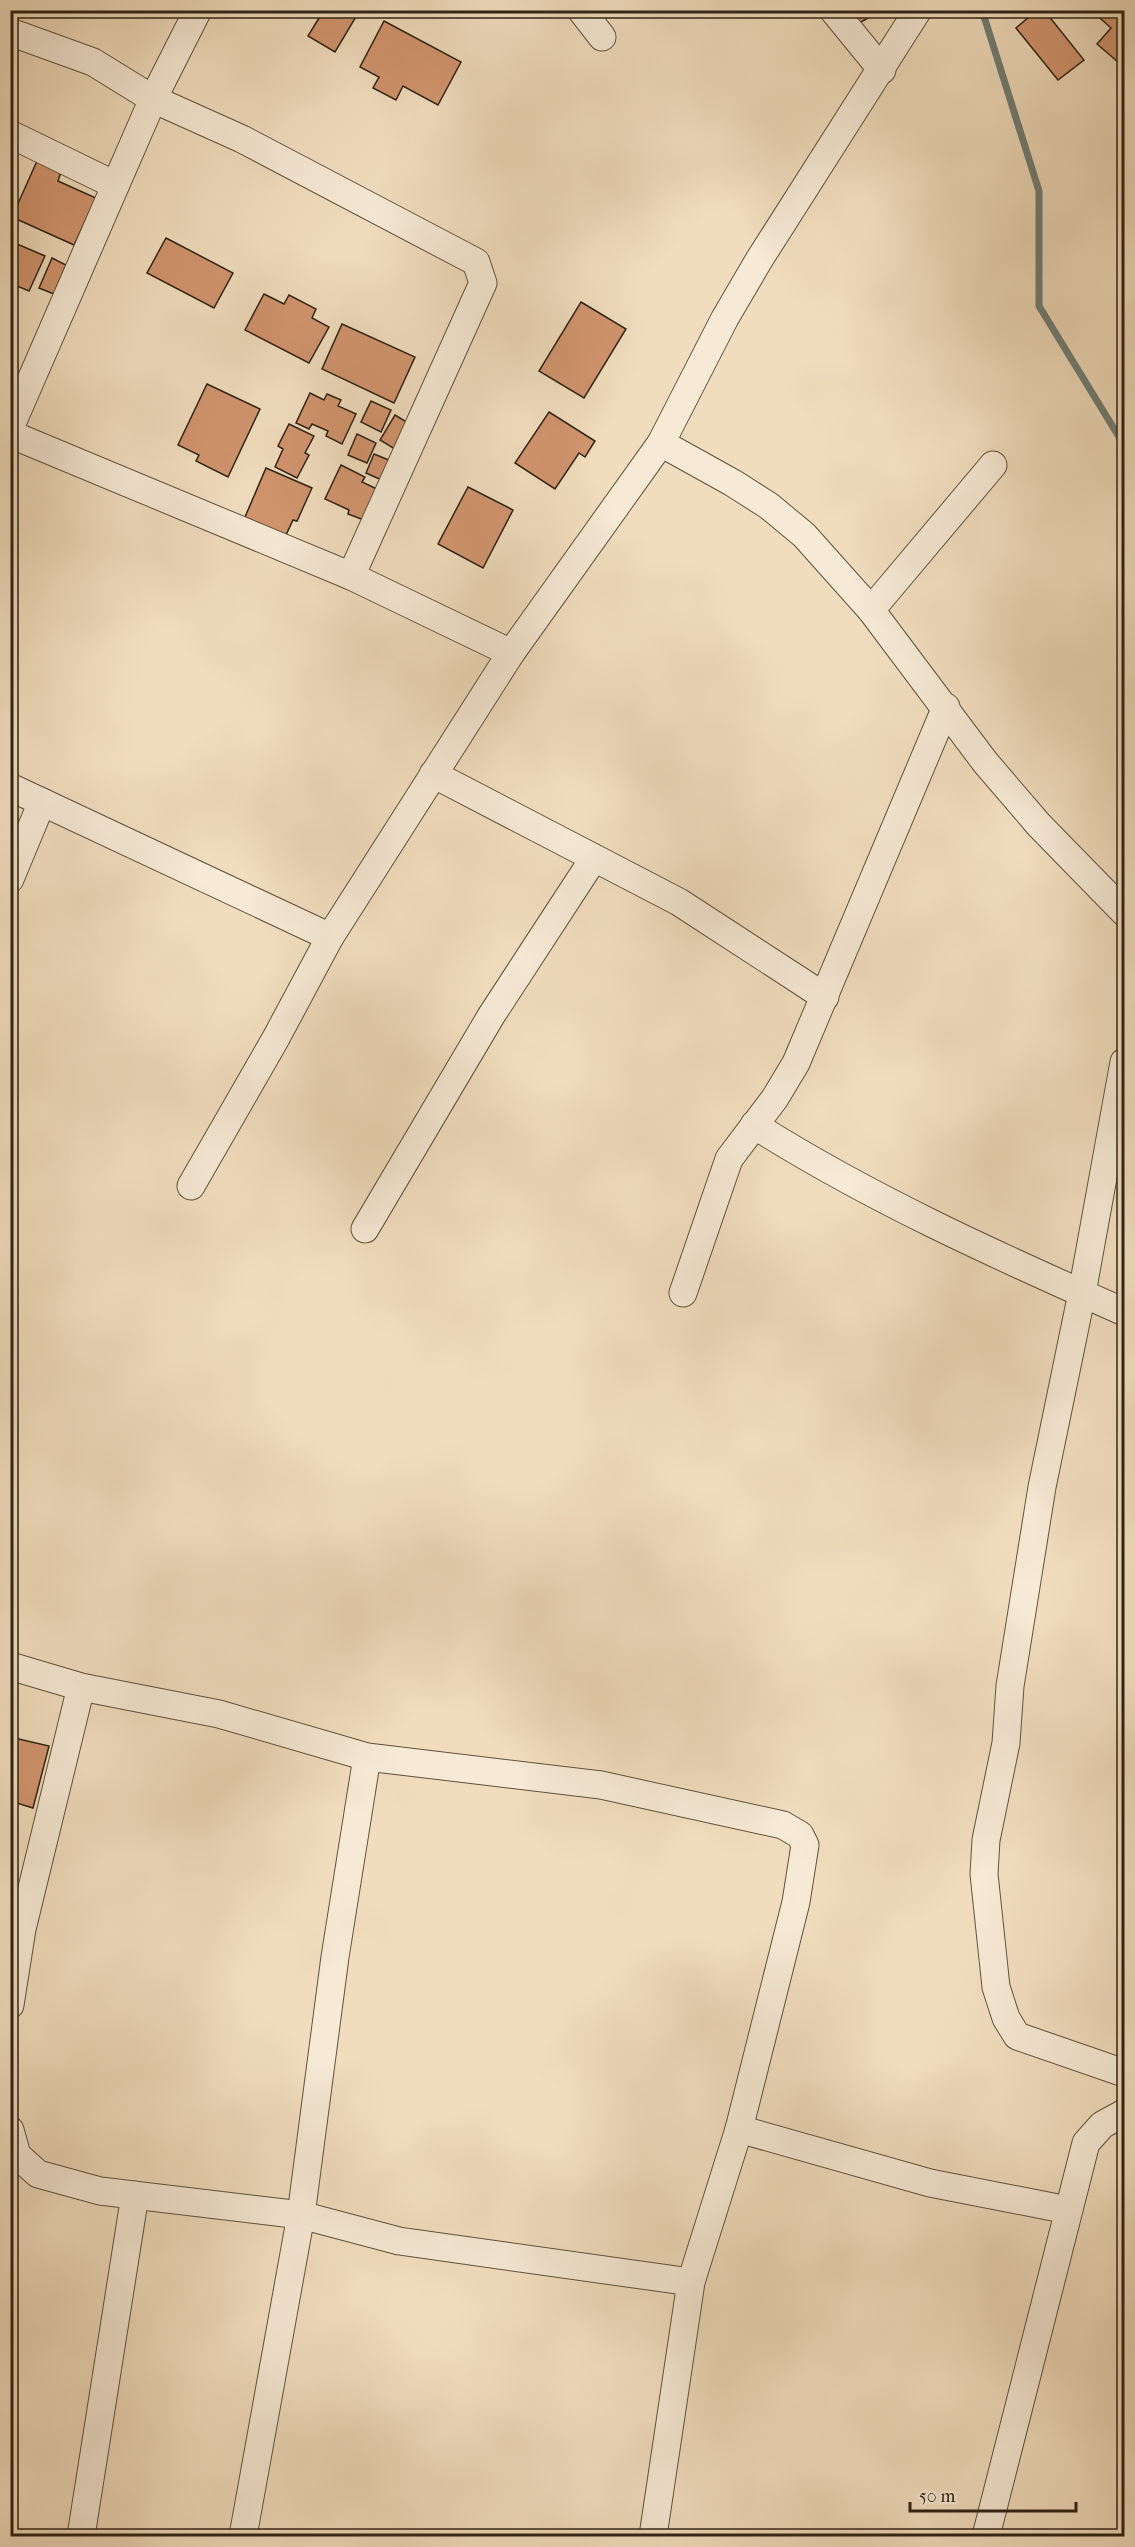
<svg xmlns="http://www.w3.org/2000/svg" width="1135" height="2547" font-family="'IM FELL French Canon',serif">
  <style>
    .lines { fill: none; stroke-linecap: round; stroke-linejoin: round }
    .stream { stroke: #707e77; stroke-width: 7 }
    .building { fill: #d2956f; stroke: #2e2314; stroke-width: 1.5 }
    .minor-casing { stroke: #5f523e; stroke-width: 29 }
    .minor { stroke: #f6e9d5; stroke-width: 27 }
  </style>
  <rect width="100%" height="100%" fill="#f1ddbe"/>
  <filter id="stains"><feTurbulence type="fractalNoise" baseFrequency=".00333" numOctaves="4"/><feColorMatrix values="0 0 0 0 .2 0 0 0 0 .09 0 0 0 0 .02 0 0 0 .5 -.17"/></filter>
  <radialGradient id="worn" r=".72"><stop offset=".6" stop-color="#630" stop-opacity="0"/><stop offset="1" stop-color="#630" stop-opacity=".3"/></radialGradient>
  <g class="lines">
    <path class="stream" d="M982,10L1039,191V306L1124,445"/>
  </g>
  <g class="building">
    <path d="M317,10H360L335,52L308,36L319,18L314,16Z"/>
    <path d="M848,10H882L856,25Z"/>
    <path d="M1037,10H1044L1084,60L1058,80L1016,28Z"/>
    <path d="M1091,10H1124V55L1118,62L1097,44L1111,28Z"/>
    <path d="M384,21L461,62L438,105L403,86L396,100L373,88L379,77L360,67Z"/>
    <path d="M37,161L61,172L58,181L96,198L74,245L12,217Z"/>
    <path d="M166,238L233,273L214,308L147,273Z"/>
    <path d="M10,241L45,256L29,291L10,283Z"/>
    <path d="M52,258L66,265L54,294L39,288Z"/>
    <path d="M264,294L284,304L289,295L316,309L312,318L329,327L309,363L245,330Z"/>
    <path d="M581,302L626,329L584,398L539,371Z"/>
    <path d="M342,324L415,357L394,403L322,369Z"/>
    <path d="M207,384L260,409L228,477L196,461L199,455L178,445Z"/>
    <path d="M310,393L324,400L327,394L341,400L338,406L356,414L342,444L326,436L328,431L312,424L309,429L296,423Z"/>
    <path d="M371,401L391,410L381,432L361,422Z"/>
    <path d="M549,412L595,441L585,457L579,453L555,489L515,463Z"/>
    <path d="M395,415L418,429L403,454L380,440Z"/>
    <path d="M289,424L314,436L305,453L309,455L297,478L275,467L283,449L278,446Z"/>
    <path d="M357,434L376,443L367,463L348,455Z"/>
    <path d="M374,454L401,465L393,485L366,473Z"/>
    <path d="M341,465L365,477L362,482L381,491L369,522L348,514L349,510L325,499Z"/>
    <path d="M266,468L312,488L297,521L293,520L286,535L245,517Z"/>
    <path d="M468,487L513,510L483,568L438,544Z"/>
    <path d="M10,1737L49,1746L33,1808L10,1801Z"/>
  </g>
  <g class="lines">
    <defs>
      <g id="minor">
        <path d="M581,10L602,37"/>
        <path d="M833,10L882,70"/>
        <path d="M10,32L93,62L153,99L242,139L476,262L483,283L351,576"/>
        <path d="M10,134L115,185"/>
        <path d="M10,428L153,99L198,10"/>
        <path d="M10,434L351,576L511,653"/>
        <path d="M661,443L733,483L769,506L804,535L871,610L985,762L1039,825L1124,912"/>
        <path d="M871,610L993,465"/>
        <path d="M433,774L679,902L825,997"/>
        <path d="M10,787L330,937"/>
        <path d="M10,879L42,802"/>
        <path d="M1124,1062L1082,1293L1042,1487L1010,1686L1006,1743L986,1840L984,1874L996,1987L1006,2018L1017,2036L1124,2073"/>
        <path d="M754,1125C871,1199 998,1256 1124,1312"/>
        <path d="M191,1186L276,1038L330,937L511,653L661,443L725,318L759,260L918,10"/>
        <path d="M365,1229L491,1016L594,858"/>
        <path d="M683,1293L729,1159L775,1098L796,1063L946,707"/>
        <path d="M10,1666L81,1687L219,1714L367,1757L601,1785L783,1825L800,1835L805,1845L796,1902L739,2129L691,2282L653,2536"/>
        <path d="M10,2005L22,1929L81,1687"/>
        <path d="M739,2129L930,2183L1068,2210"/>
        <path d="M10,2130L17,2155L38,2174L100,2191L301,2215L399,2241L691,2282"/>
        <path d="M81,2536L135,2195"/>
        <path d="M243,2536L301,2215L335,1957L367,1757"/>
        <path d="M986,2536L1086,2143L1102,2125L1124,2113"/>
      </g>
    </defs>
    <use href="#minor" class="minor-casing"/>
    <use href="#minor" class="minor"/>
  </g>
  <rect width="1135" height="2547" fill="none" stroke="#f1ddbe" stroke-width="36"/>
  <rect x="12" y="12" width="1111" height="2523" fill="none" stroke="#2e2314" stroke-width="3"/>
  <rect x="18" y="18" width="1099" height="2511" fill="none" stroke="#2e2314" stroke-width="1.5"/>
  <path d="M910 2502v9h166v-9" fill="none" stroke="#2e2314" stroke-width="3"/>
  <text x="919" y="2502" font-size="18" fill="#2e2314" stroke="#f6e9d5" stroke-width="4.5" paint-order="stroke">50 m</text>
  <rect width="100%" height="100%" filter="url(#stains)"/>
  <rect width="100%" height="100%" fill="url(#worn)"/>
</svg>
